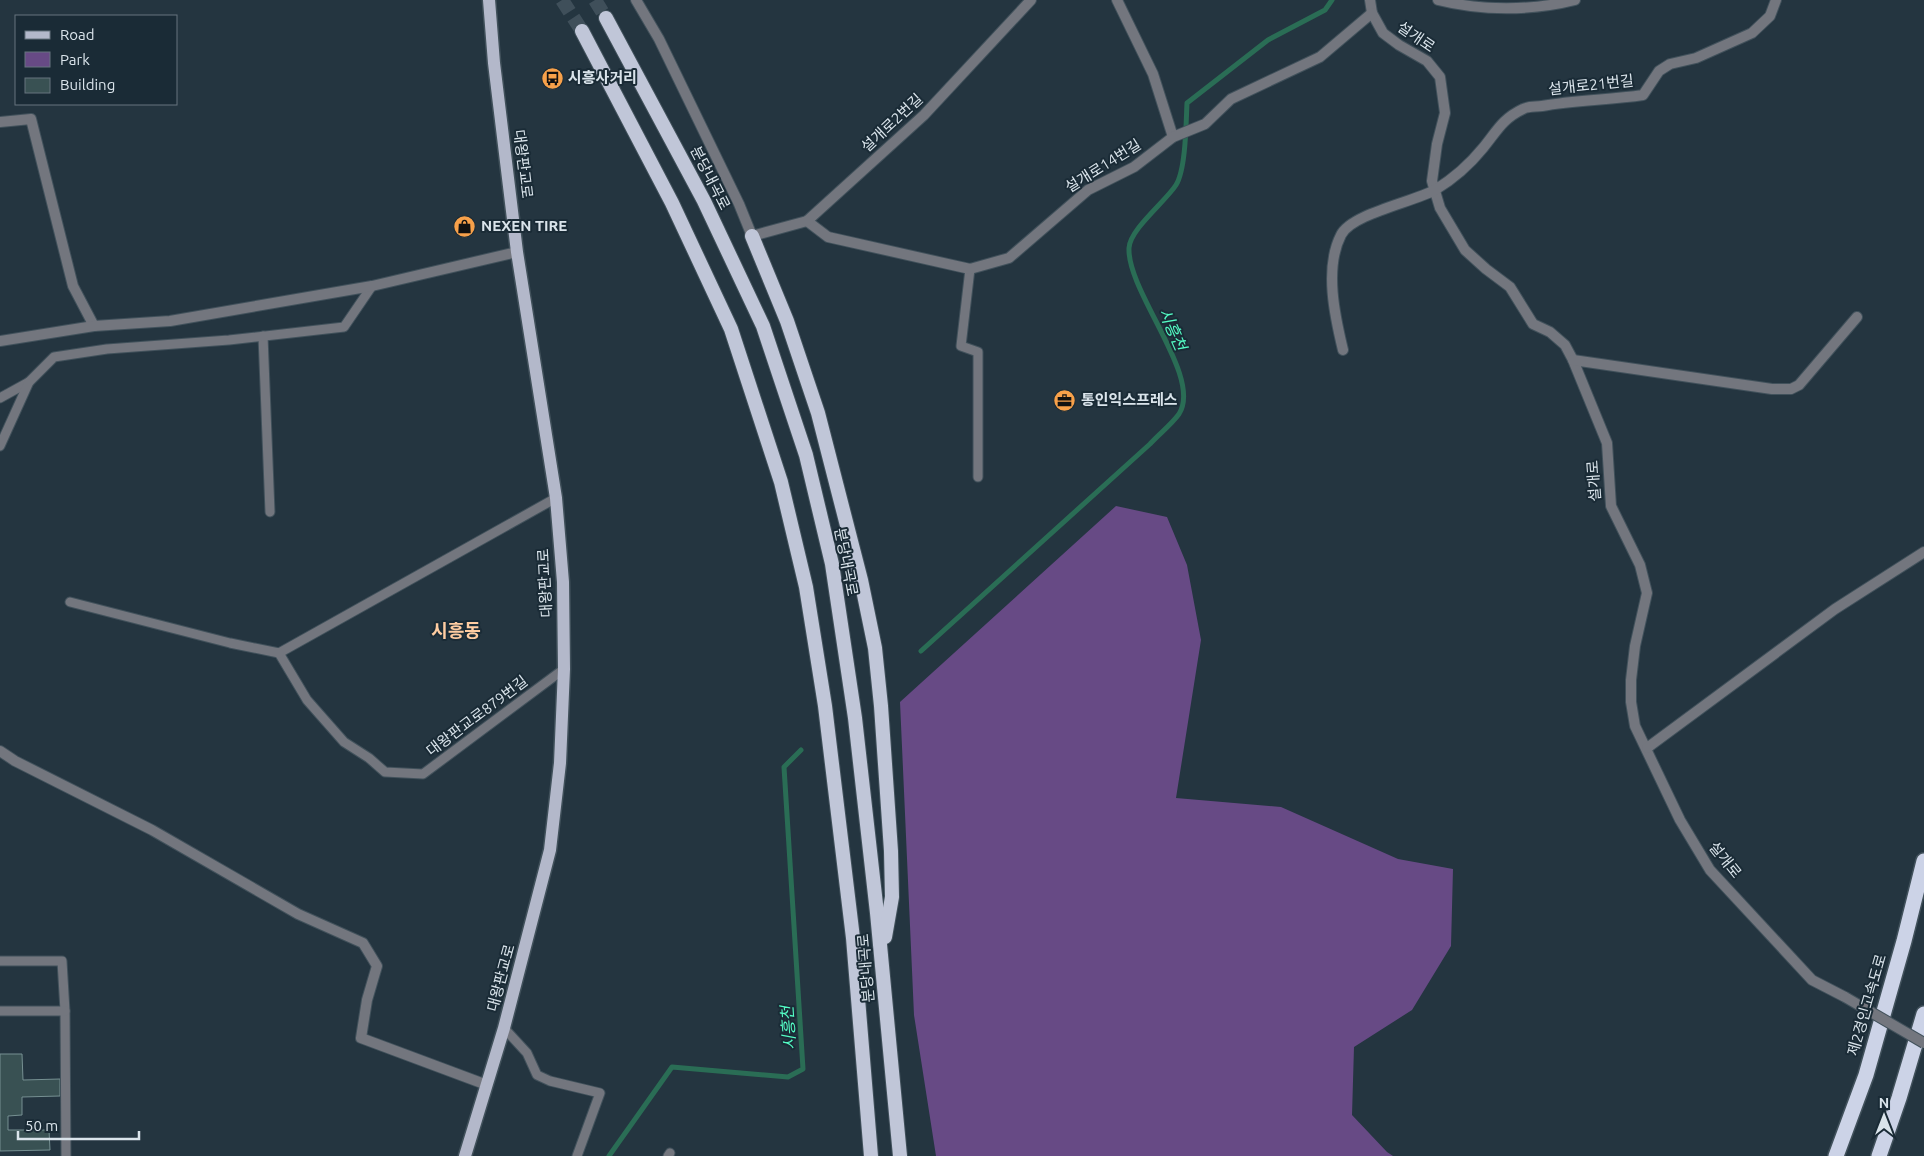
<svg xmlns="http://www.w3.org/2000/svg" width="1924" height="1156" font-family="Ubuntu,'Noto Sans KR',sans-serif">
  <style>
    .green { fill: #674a85 }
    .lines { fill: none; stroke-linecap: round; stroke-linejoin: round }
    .stream { stroke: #2a6d55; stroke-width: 5 }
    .building { fill: #395153; stroke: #769092 }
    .trunk-tunnel { stroke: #3f4f5a; stroke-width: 14; stroke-dasharray: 14 7; stroke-linecap: butt }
    .service-casing { stroke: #41515b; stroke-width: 11 }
    .minor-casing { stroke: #41515b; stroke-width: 12 }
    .tertiary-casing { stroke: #41515b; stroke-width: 12 }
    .primary-casing { stroke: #41515b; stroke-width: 15 }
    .trunk-casing { stroke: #41515b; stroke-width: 16 }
    .motorway-casing { stroke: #41515b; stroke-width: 18 }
    .service { stroke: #73767e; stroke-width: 9 }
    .minor { stroke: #73767e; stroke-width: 10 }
    .tertiary { stroke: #73767e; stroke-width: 10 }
    .primary { stroke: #b3b8ca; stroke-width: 12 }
    .trunk { stroke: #c0c6d8; stroke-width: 14 }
    .motorway { stroke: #ccd3e7; stroke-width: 15 }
    .minor-bridge-casing { stroke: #41515b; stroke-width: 12; stroke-linecap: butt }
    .minor-bridge { stroke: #73767e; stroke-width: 10 }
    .labels { text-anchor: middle; stroke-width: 4; stroke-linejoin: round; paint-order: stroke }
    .street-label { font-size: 15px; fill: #dae4eb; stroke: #1a2b36 }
    .poi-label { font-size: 15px; font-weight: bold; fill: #dae4eb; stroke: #1a2b36; text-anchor: start }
    .water-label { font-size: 16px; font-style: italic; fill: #54fdc5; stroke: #1a2b36 }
    .quarter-label { font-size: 18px; font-weight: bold; fill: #fecca1; stroke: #1a2b36 }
  </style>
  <rect width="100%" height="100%" fill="#243540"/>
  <path class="green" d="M1116,506L1167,517L1187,565L1201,640L1176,798L1281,807L1398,859L1453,869L1451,946L1412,1010L1354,1047L1352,1115L1387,1152L1393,1156H936L914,1015L900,702Z"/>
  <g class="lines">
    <g class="stream">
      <path d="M921,651L1150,444C1159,434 1171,425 1179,414C1203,377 1127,292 1129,248C1130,229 1166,201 1176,185C1186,169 1186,122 1187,103L1268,40L1325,10L1332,0"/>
      <path d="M609,1156L672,1067L788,1077L803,1069L784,767L801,750"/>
    </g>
  </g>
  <path class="building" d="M0,1054H22L23,1080L60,1079V1096L22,1097V1115L8,1116V1130H49L50,1150L0,1151Z"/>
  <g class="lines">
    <g class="trunk-tunnel">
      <path d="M562,0L582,31"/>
      <path d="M595,0L606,18"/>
    </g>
    <defs>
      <g id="service">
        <path d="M970,269L961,346L978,352V477"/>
        <path d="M263,336L270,512"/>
        <path d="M0,398L29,382"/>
        <path d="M0,446L29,382L54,357L107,349L229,340L344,327L372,286"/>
        <path d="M556,498L279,653L307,700L344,742L369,758L385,772L423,774L564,669"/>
        <path d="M70,602L230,643L279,653"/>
        <path d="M0,961H62L65,1011L66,1156"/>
        <path d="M0,1011H65"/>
        <path d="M504,1028L527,1053L537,1075L550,1081L600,1093L577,1156"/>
        <path d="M668,1156L670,1153"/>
      </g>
      <g id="minor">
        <path d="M1117,0L1153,74L1173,137"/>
        <path d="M1370,0L1372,13L1383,33L1399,45L1427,61L1440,77L1445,113L1437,144L1432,181L1440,208L1465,250L1486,269L1510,287L1533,324L1550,332L1565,345L1573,360L1607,443L1611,506L1640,565L1647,593L1635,646L1631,680V702L1635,726L1680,820L1710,870L1812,980L1845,997"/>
        <path d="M1438,0C1481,11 1532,11 1575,0"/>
        <path d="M0,122L31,119L73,286L94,326"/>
        <path d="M807,221L828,237L970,269L1009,258L1088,190L1134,167L1173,137L1205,124L1231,99L1320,57L1372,13"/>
        <path d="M752,236L807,221L924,115L1031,0"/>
        <path d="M0,341L94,326L170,321L372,286L517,252"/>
        <path d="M1343,350C1335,317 1324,268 1341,235C1351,214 1413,202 1435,190C1453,179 1470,164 1483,148C1497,131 1502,119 1523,109C1528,106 1536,107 1542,106C1575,100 1609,100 1643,95L1659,71L1670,64L1696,58L1752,33L1770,16L1776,0"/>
        <path d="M1573,360L1772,389H1791L1799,385L1857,317"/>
        <path d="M1647,748L1835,609L1924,552"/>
        <path d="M0,751L15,761L152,830L298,914L363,943L377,966L367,1000L361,1038L487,1085"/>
      </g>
      <path id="tertiary" d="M636,0L659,39L739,204L752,236"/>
      <path id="primary" d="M465,1156L504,1028L550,850L560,763L564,669L563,582L556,498L517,252L494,63L489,0"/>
      <g id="trunk">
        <path d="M606,18L704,201L763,326L806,455L832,564L855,718L877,913L900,1156"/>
        <path d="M582,31L672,203L731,329L781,482L806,587L825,706L853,938L871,1156"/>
        <path d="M752,236L787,321L818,413L861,580L875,648L881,706L891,851L892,897L885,937"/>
      </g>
      <g id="motorway">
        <path d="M1836,1156L1866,1075L1904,941L1924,861"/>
        <path d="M1879,1156L1899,1098L1924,1014"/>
      </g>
    </defs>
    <use href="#service" class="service-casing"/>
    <use href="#minor" class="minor-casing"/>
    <use href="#tertiary" class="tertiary-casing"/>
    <use href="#primary" class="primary-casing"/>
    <use href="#trunk" class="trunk-casing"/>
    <use href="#motorway" class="motorway-casing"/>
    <use href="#service" class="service"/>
    <use href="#minor" class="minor"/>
    <use href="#tertiary" class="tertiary"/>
    <use href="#primary" class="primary"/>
    <use href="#trunk" class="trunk"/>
    <use href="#motorway" class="motorway"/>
    <defs>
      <path id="minor-bridge" d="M1845,997L1924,1043"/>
    </defs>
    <use href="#minor-bridge" class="minor-bridge-casing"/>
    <use href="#minor-bridge" class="minor-bridge"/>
  </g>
  <defs>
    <symbol id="bus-disc" viewBox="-11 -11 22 22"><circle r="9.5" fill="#f8a14a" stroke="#1a2b36"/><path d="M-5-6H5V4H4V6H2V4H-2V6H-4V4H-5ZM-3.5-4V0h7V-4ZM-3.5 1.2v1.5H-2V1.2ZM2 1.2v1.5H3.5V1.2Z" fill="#111"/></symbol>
    <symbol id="shop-disc" viewBox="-11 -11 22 22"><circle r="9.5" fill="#f8a14a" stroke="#1a2b36"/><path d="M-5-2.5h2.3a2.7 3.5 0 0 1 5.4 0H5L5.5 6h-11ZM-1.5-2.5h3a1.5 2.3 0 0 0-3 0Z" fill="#111"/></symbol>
    <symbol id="office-disc" viewBox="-11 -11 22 22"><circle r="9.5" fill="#f8a14a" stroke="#1a2b36"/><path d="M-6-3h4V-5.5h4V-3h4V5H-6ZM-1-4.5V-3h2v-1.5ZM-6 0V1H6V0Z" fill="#111"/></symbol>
  </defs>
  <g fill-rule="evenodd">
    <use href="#bus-disc" x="540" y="66" width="25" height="25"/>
    <use href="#shop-disc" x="452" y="214" width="25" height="25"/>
    <use href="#office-disc" x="1052" y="388" width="25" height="25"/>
  </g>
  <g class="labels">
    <g class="street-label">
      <text transform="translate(1416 37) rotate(34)" y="5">설개로</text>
      <text transform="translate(1591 85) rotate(-6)" y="5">설개로21번길</text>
      <text transform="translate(892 123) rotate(-43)" y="5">설개로2번길</text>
      <text transform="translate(523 164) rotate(83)" y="5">대왕판교로</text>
      <text transform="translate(1103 166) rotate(-32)" y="5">설개로14번길</text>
      <text transform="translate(710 178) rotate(63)" y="5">분당내곡로</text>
      <text transform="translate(1594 481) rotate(-94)" y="5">설개로</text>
      <text transform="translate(846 562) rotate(79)" y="5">분당내곡로</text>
      <text transform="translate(545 583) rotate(-93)" y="5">대왕판교로</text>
      <text transform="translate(477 716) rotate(-37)" y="5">대왕판교로879번길</text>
      <text transform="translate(1725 860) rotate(51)" y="5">설개로</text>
      <text transform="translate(866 968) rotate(-95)" y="5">분당내곡로</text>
      <text transform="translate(501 978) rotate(-75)" y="5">대왕판교로</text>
      <text transform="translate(1867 1005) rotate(-74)" y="5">제2경인고속도로</text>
    </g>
    <g class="poi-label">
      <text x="568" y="83">시흥사거리</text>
      <text x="481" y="231">NEXEN TIRE</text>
      <text x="1081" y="405">통인익스프레스</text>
    </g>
    <g class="water-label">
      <text transform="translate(1173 329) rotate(66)" y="6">시흥천</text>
      <text transform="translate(788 1028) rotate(-94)" y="6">시흥천</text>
    </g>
    <g class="quarter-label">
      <text x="456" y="637">시흥동</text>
    </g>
  </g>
  <rect x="15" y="15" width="162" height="90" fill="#1a2b36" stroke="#67757e"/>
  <rect x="25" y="31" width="25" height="8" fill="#b3b8ca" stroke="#67757e"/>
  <text x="60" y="40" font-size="15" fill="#dae4eb">Road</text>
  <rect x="25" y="52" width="25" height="15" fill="#674a85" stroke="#67757e"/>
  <text x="60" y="65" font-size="15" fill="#dae4eb">Park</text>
  <rect x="25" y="78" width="25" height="15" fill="#395153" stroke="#67757e"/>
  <text x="60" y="90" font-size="15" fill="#dae4eb">Building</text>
  <g transform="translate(1884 1116)" stroke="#1a2b36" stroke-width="4" paint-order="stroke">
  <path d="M0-4L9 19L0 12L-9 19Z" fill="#dae4eb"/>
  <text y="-8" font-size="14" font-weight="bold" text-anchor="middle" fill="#dae4eb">N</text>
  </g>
  <path d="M18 1131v8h121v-8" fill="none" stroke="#dae4eb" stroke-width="2.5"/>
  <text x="25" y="1131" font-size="15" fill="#dae4eb" stroke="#1a2b36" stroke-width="4" paint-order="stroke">50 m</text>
</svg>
